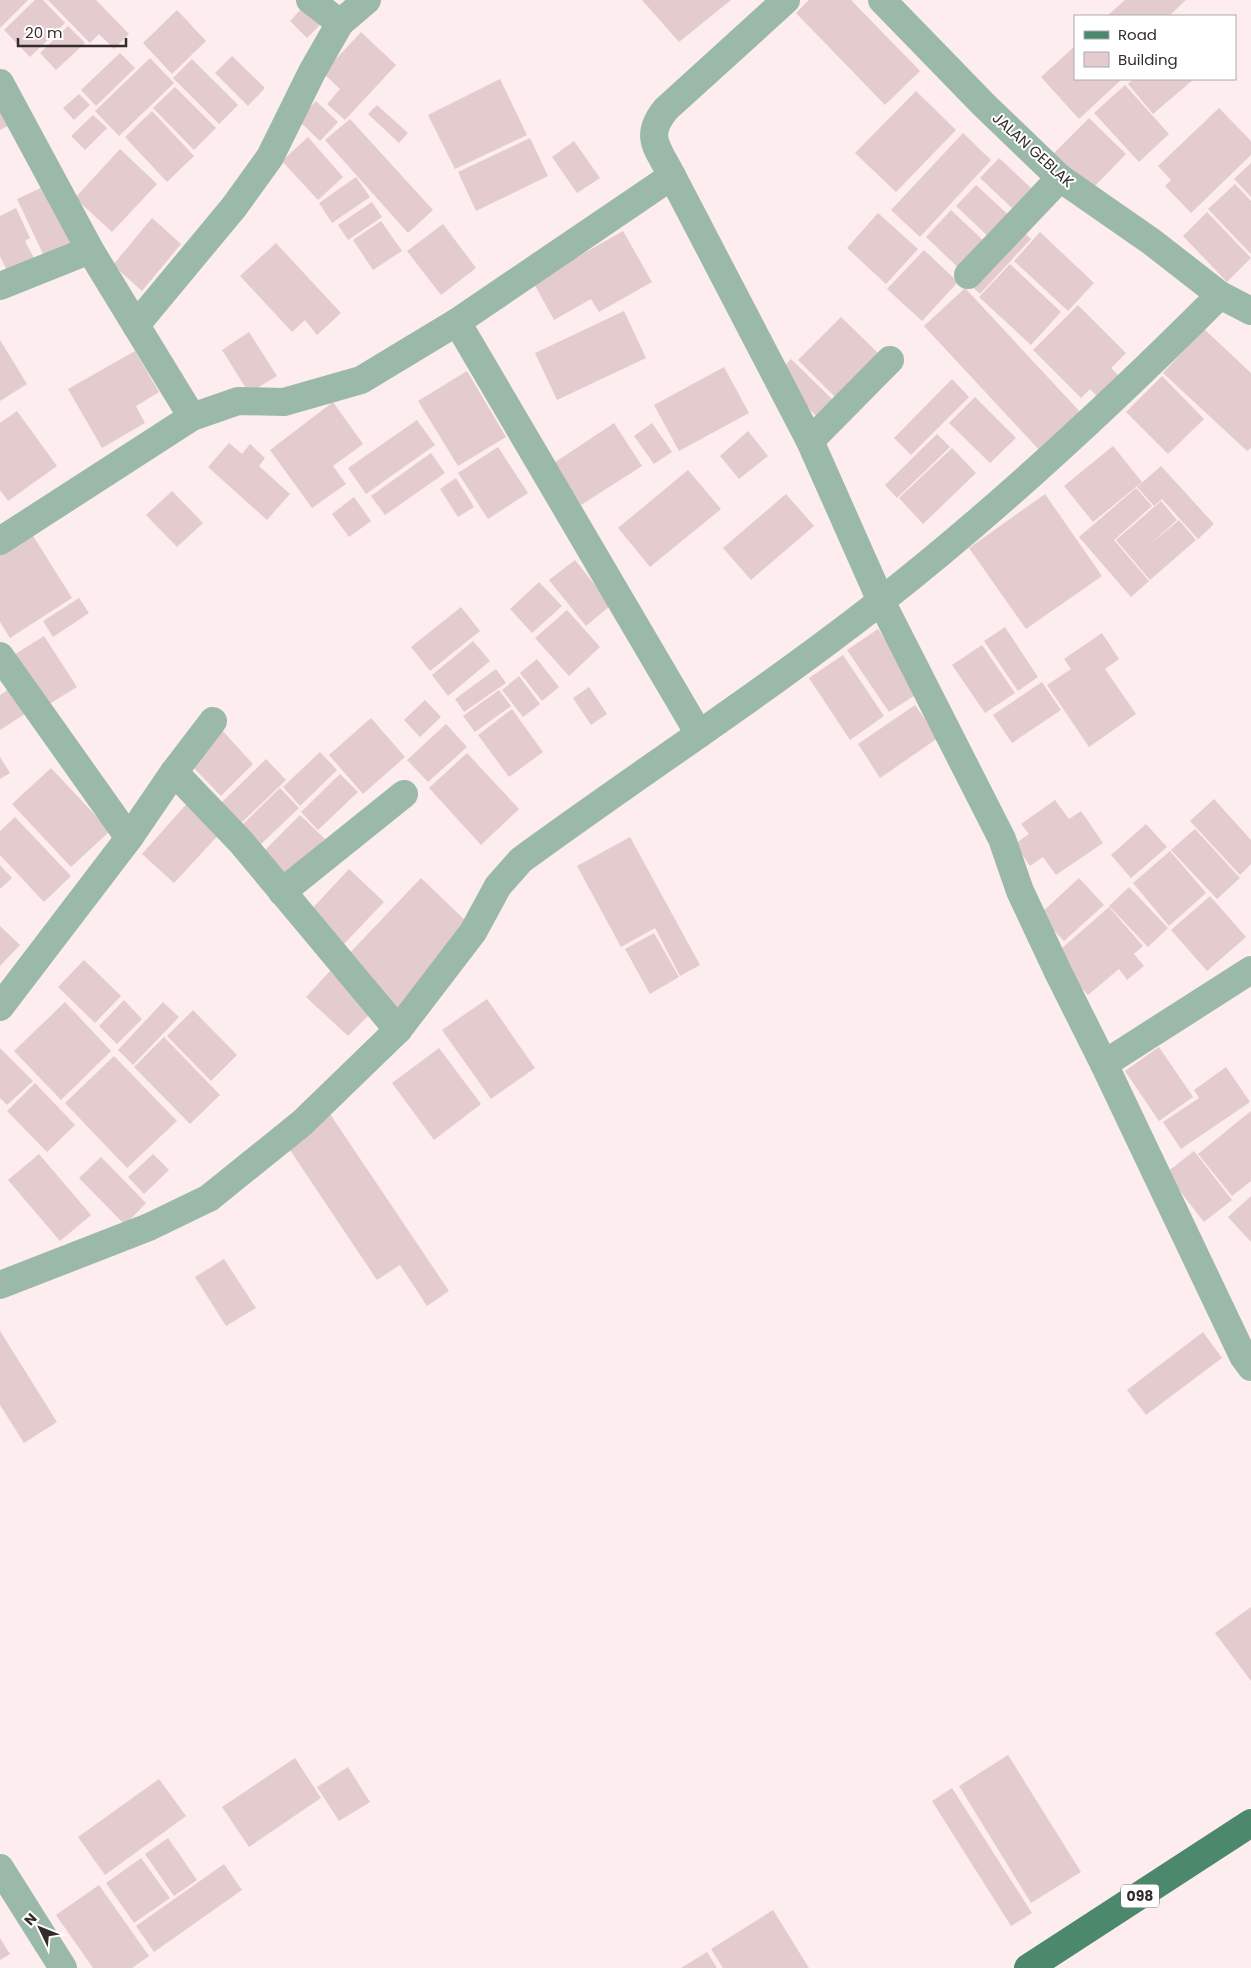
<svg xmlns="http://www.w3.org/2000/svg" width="1251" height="1968" font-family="Poppins,sans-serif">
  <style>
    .building { fill: #e4cbce }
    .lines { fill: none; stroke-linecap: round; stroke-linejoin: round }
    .minor { stroke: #9ab9a8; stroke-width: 28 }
    .major { stroke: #4b886c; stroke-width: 28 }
    .labels { text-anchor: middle; stroke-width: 4; stroke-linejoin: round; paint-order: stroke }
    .shield { fill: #fff; stroke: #716b6b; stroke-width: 1 }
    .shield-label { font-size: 14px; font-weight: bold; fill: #342b2c }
    .street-label { font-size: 15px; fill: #342b2c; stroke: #fff }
  </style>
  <rect width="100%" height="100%" fill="#fdedef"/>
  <g class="building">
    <path d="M0,0H28L0,28Z"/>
    <path d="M35,0H43L65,23L30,57L4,30Z"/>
    <path d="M48,0H96L129,34L114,49L99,34L90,43Z"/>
    <path d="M642,0H731L679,42Z"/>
    <path d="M809,0H851L920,71L885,105L796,13Z"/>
    <path d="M1125,0H1186L1169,16H1107Z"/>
    <path d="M303,7L321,24L307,38L290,21Z"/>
    <path d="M177,10L206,41L172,74L143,43Z"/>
    <path d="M68,26L85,43L56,70L40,53Z"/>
    <path d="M361,32L396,65L345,120L327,104L340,89L323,73Z"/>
    <path d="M1075,46V79H1122L1079,119L1041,77Z"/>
    <path d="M120,53L135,68L96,106L81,90Z"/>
    <path d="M232,56L265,88L248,106L215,73Z"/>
    <path d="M150,58L174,83L119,136L95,111Z"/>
    <path d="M192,59L238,105L219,124L173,78Z"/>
    <path d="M500,79L527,135L455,169L428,115Z"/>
    <path d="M1133,79H1194L1153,114L1128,84Z"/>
    <path d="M1125,85L1169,134L1139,162L1094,113Z"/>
    <path d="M175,87L216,128L194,150L153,108Z"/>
    <path d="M916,91L956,130L896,192L855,153Z"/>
    <path d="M79,94L90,105L74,120L63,108Z"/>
    <path d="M316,101L338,122L320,141L298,120Z"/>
    <path d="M377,105L408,133L399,143L368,114Z"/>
    <path d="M1219,108L1251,141V155L1191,213L1165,186L1171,180L1158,166Z"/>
    <path d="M0,110L8,126L0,130Z"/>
    <path d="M152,111L194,156L167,182L125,137Z"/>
    <path d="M93,115L107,128L85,150L71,136Z"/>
    <path d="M1089,118L1126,154L1091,190L1054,153Z"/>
    <path d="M350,119L433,210L408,233L325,140Z"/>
    <path d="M963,133L991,160L920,237L891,210Z"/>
    <path d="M308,137L343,177L318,200L282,161Z"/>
    <path d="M530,138L548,176L476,211L458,172Z"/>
    <path d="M574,141L600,178L577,193L552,157Z"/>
    <path d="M120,149L157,184L112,232L75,198Z"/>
    <path d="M999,158L1031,188L1012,208L980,178Z"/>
    <path d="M1251,163V197L1234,179Z"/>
    <path d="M356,177L370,197L332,223L319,203Z"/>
    <path d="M1235,184L1251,201V254L1208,209Z"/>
    <path d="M976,185L1015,221L995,243L956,206Z"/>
    <path d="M45,186L72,243L44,256L17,199Z"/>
    <path d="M372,202L382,217L348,240L338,225Z"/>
    <path d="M16,208L30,238L25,241L35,260L8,273L0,256V216Z"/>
    <path d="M951,210L990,247L965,274L926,237Z"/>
    <path d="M1207,212L1251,258L1227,282L1183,236Z"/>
    <path d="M878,213L918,249L886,284L847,248Z"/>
    <path d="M152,218L181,244L142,291L113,265Z"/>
    <path d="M381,221L402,251L373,270L353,240Z"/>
    <path d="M443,224L476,268L441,295L407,251Z"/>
    <path d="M1017,226L1031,239L980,294L966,281Z"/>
    <path d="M623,231L652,282L599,312L591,299L554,320L533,282Z"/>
    <path d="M1040,232L1094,283L1068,311L1014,261Z"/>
    <path d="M276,243L341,313L317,335L305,320L292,332L240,276Z"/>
    <path d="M924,250L958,282L922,321L887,289Z"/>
    <path d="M1010,264L1061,312L1031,345L979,297Z"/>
    <path d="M965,288L1082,414L1041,452L924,326Z"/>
    <path d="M1078,305L1126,353L1111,368L1121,378L1100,399L1090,389L1081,398L1033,350Z"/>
    <path d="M624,311L646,358L557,400L535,353Z"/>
    <path d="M841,317L878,353L835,397L798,360Z"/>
    <path d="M1204,329L1251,373V448L1247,451L1163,373Z"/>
    <path d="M249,332L277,376L249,393L222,350Z"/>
    <path d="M0,340L27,384L0,401Z"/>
    <path d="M135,351L159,392L136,406L145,423L102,448L68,389Z"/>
    <path d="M791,359L835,402L819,419L776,375Z"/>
    <path d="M724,367L749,413L679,451L654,405Z"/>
    <path d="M467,371L506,437L458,466L418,401Z"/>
    <path d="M1162,376L1204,419L1168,454L1126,412Z"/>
    <path d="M952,379L969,397L911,455L894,438Z"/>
    <path d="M975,397L1016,438L990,463L949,423Z"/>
    <path d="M333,402L363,444L333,466L346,484L312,508L270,450Z"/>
    <path d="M17,411L57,466L8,501L0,490V423Z"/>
    <path d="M417,420L435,445L366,494L348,468Z"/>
    <path d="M614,423L642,466L581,505L554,463Z"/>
    <path d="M652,423L672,452L654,464L634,436Z"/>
    <path d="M748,431L768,456L739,479L720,456Z"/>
    <path d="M937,434L950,447L897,498L885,485Z"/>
    <path d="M229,443L242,454L250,444L265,458L259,466L290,494L267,520L208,467Z"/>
    <path d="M1113,446L1142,482L1093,522L1064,486Z"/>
    <path d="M498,447L528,493L488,519L458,473Z"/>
    <path d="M952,448L976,473L923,524L899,498Z"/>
    <path d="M431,453L445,473L385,515L371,496Z"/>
    <path d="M1161,466L1214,524L1198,539L1162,499L1154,506L1137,487Z"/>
    <path d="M688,470L721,509L650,567L618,528Z"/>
    <path d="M456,478L474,507L458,517L440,489Z"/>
    <path d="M1136,488L1152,506L1114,540L1149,581L1131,597L1079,537Z"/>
    <path d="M172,491L203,523L177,547L146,515Z"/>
    <path d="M786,494L814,526L751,580L723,548Z"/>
    <path d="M1045,494L1102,576L1026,629L969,548Z"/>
    <path d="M354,497L371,521L349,537L332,514Z"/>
    <path d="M1161,501L1177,520L1147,547L1179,520L1196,540L1150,580L1116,540Z"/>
    <path d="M30,531L72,598L10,638L0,622V550Z"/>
    <path d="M575,560L611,605L586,626L549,580Z"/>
    <path d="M539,582L562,606L532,633L510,609Z"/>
    <path d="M79,598L89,613L53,637L43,621Z"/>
    <path d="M461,607L480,631L430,671L411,647Z"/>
    <path d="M567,610L600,647L569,676L535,638Z"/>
    <path d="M1005,627L1038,677L1018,691L984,641Z"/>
    <path d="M878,629L920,692L889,712L847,650Z"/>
    <path d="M1102,633L1119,659L1105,669L1136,714L1089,747L1047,685L1071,669L1064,659Z"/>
    <path d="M44,636L77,687L41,709L9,658Z"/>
    <path d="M473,641L490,661L448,696L432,675Z"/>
    <path d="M982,645L1015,693L985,713L952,665Z"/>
    <path d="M843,655L884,716L850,740L809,678Z"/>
    <path d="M537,659L559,687L542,701L520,673Z"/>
    <path d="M496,669L506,683L464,712L455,699Z"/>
    <path d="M519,676L540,704L523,717L502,690Z"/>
    <path d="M1042,682L1061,710L1012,743L993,715Z"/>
    <path d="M589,687L607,714L591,725L573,698Z"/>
    <path d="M9,689L25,714L0,730V695Z"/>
    <path d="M499,690L511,706L475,732L463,716Z"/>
    <path d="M425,700L441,717L420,737L404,720Z"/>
    <path d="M915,705L938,738L880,778L858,744Z"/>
    <path d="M512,709L543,752L509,777L478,735Z"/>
    <path d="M371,718L405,757L363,794L329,755Z"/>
    <path d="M446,724L467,747L428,782L407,760Z"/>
    <path d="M219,727L253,764L221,796L185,759Z"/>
    <path d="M320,752L337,770L300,806L283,787Z"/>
    <path d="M467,753L519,809L481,845L429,788Z"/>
    <path d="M0,757L10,773L0,779Z"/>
    <path d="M266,759L286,780L239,825L220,804Z"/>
    <path d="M51,768L110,831L71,867L12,804Z"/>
    <path d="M340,774L358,792L318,830L301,812Z"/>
    <path d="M280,788L299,808L259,846L241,826Z"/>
    <path d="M1214,799L1251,840V864L1240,875L1190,821Z"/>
    <path d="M190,800L223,830L174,883L142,854Z"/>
    <path d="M1055,800L1069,819L1081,811L1103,843L1056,875L1043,857L1030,866L1015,844L1029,834L1021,824Z"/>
    <path d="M300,815L325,839L287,878L262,853Z"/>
    <path d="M15,817L71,876L44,902L0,855V831Z"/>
    <path d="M1146,824L1167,847L1131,878L1111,855Z"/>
    <path d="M1195,829L1240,878L1217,899L1171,850Z"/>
    <path d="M630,837L700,965L680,976L655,928L621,947L577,866Z"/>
    <path d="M1170,851L1206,893L1169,926L1133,883Z"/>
    <path d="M0,865L12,878L0,889Z"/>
    <path d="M349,869L384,902L343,945L309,912Z"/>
    <path d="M421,878L467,922L401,1013L344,959Z"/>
    <path d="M1079,878L1104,905L1064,941L1039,915Z"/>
    <path d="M1129,887L1168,928L1148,947L1109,906Z"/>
    <path d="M1210,896L1246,937L1207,971L1171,930Z"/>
    <path d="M1109,907L1143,946L1134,954L1144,966L1127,980L1119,969L1088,995L1053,956Z"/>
    <path d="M0,926L20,945L0,966Z"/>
    <path d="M654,933L679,977L650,994L625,949Z"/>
    <path d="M84,960L121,996L95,1023L58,987Z"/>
    <path d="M330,971L372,1012L348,1036L306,997Z"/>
    <path d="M487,999L535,1068L491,1099L442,1030Z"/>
    <path d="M124,1000L142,1019L117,1044L99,1026Z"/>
    <path d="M65,1002L111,1051L61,1100L14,1051Z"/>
    <path d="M163,1002L179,1017L133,1065L118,1050Z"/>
    <path d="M193,1010L237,1055L211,1081L167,1036Z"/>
    <path d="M164,1037L220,1095L190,1124L134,1067Z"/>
    <path d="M1159,1047L1193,1097L1159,1121L1125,1071Z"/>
    <path d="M0,1048L33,1081L7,1105L0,1098Z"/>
    <path d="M439,1048L481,1104L434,1140L392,1083Z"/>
    <path d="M114,1056L177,1121L127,1168L65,1103Z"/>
    <path d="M1226,1067L1250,1102L1181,1149L1163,1122L1199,1098L1194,1090Z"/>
    <path d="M35,1083L75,1125L47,1152L7,1111Z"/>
    <path d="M1251,1111V1181L1232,1196L1198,1154Z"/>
    <path d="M330,1114L449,1291L427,1306L400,1265L377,1280L286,1144Z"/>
    <path d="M1194,1151L1232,1200L1204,1222L1166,1173Z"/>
    <path d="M39,1154L91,1215L60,1241L8,1180Z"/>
    <path d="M153,1154L169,1170L144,1194L128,1177Z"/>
    <path d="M101,1157L146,1203L125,1225L79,1178Z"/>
    <path d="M1251,1196V1242L1228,1217Z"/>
    <path d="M224,1259L256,1308L226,1326L195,1277Z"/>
    <path d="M0,1331L57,1422L24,1443L0,1405Z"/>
    <path d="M1203,1332L1222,1358L1146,1415L1127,1390Z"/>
    <path d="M1251,1607V1681L1215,1633Z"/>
    <path d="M1008,1755L1081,1872L1031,1903L959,1786Z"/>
    <path d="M295,1758L321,1798L249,1847L222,1807Z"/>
    <path d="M348,1767L370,1802L339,1821L317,1787Z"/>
    <path d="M159,1779L186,1816L105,1875L78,1837Z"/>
    <path d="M952,1788L1032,1913L1011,1926L932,1801Z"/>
    <path d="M168,1838L197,1880L174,1896L145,1854Z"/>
    <path d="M141,1858L170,1898L134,1923L106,1883Z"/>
    <path d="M224,1864L242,1890L154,1952L136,1926Z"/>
    <path d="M99,1885L149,1956L132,1968H93L56,1915Z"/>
    <path d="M773,1910L809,1968H723L711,1949Z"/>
    <path d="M0,1938L10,1954L0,1960Z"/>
    <path d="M707,1952L717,1968H681Z"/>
  </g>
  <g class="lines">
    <g class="minor">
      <path d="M310,0L340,23"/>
      <path d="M882,0L984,105L1060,178L1152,242L1220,295L1251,311"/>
      <path d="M0,83L90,250"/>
      <path d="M672,176L810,441L881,601L1002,839L1020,891L1058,972L1104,1064L1243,1356L1251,1367"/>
      <path d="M968,275L1060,178"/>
      <path d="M0,286L90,250L192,417"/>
      <path d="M457,322L699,734"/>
      <path d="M136,325L234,207L270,157L312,72L340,23L367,0"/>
      <path d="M810,441L890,360"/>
      <path d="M0,541L192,417L238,401L284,402L361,380L457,322L672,176C658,148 643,137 666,109L786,0"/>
      <path d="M0,656L129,838"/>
      <path d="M174,772L241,842L398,1030"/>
      <path d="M282,892L404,794"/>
      <path d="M0,1007L129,838L174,772L213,721"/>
      <path d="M1104,1064L1251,970"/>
      <path d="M0,1285L149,1227L209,1198L302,1123L398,1030L473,932L498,886L521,860C640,773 765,692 881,601C1001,507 1112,403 1220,295"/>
      <path d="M0,1868L63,1968"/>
    </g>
    <path class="major" d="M1028,1968L1251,1823"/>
  </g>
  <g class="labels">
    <rect class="shield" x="1121" y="1884.5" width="38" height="23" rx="4"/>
    <g class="shield-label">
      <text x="1140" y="1901">098</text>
    </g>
    <g class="street-label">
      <text transform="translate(1033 150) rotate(42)" y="5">JALAN GEBLAK</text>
    </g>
  </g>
  <rect x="1074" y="15" width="162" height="65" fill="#ffffff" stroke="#aeaaab"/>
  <rect x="1084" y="31" width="25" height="8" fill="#4b886c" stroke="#aeaaab"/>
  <text x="1118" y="40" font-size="15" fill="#342b2c">Road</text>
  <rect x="1084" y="52" width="25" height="15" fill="#e4cbce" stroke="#aeaaab"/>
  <text x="1118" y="65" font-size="15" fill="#342b2c">Building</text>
  <g transform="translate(40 1928) rotate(313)" stroke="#ffffff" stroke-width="4" paint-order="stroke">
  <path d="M0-4L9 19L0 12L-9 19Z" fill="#342b2c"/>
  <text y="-8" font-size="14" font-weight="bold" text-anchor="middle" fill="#342b2c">N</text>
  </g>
  <path d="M18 38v8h108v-8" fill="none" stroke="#342b2c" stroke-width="2.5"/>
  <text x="25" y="38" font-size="15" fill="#342b2c" stroke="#ffffff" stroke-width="4" paint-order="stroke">20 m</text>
</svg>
